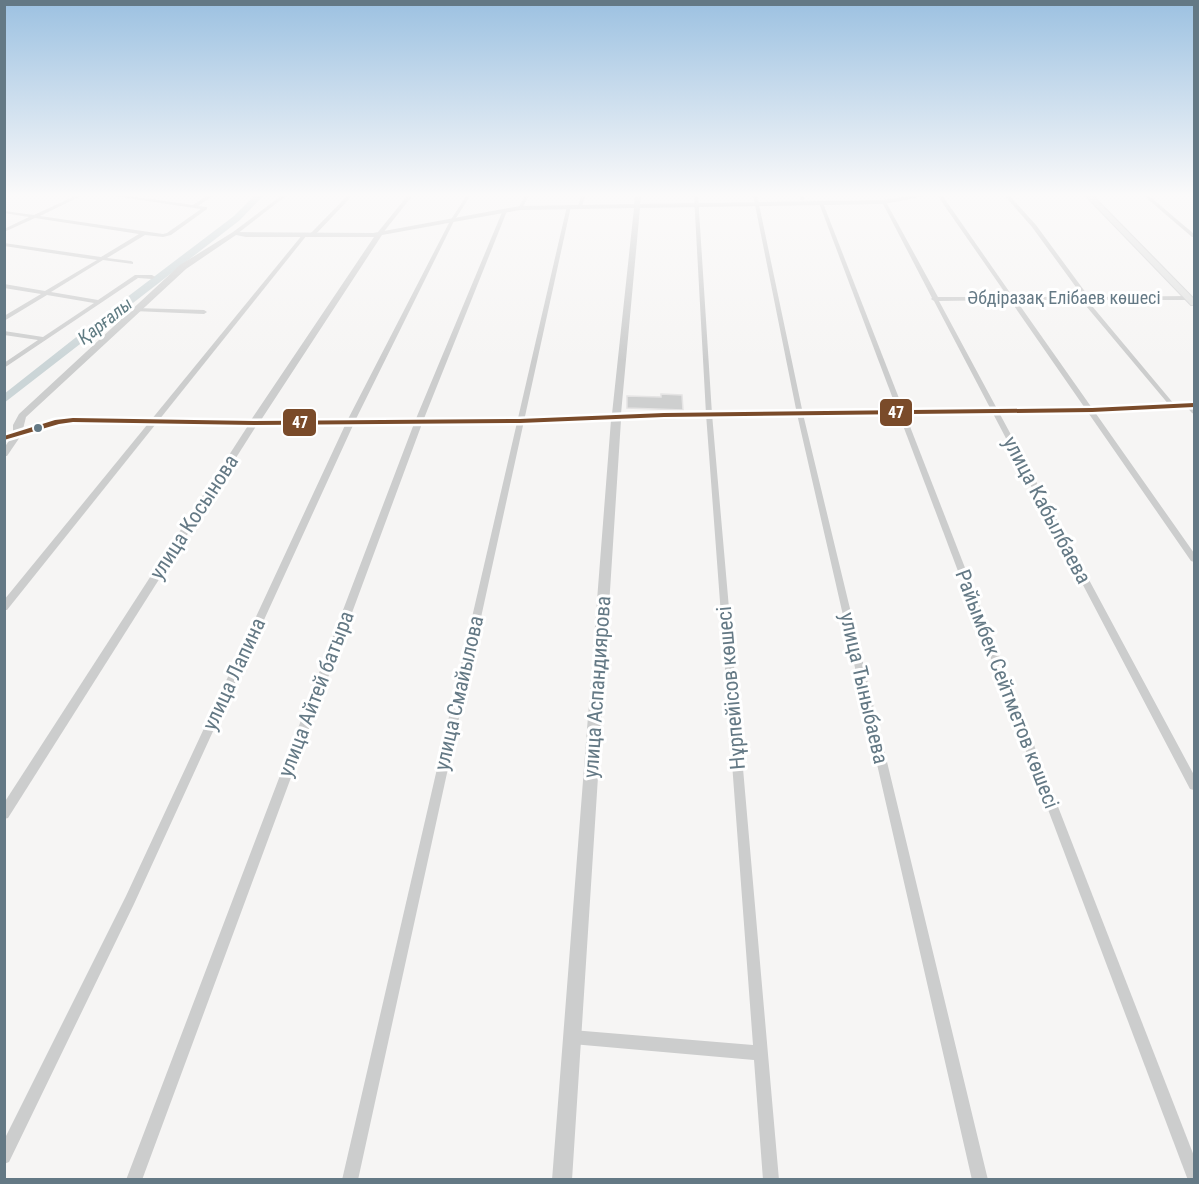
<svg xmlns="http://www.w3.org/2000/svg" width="1199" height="1184" font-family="'Roboto Condensed',sans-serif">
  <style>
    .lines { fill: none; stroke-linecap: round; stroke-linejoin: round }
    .river { fill: #cbd5d7; fill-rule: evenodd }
    .building { fill: #cecfcf; stroke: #e5e4e4; stroke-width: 1.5 }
    .secondary-casing { stroke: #d1d2d3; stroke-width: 2 }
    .minor { fill: #cccdcd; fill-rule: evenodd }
    .tertiary { fill: #cccdcd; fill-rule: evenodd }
    .secondary { fill: #e0e1e0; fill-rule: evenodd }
    .bus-1-casing { stroke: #fff; stroke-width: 5 }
    .bus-1 { fill: #7a4b2a; fill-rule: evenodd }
    .bus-dot { fill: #647985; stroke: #fff; stroke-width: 2 }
    .labels { text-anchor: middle; stroke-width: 6; stroke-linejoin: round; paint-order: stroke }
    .far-street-label { font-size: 18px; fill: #647985; stroke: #fff }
    .far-water-label { font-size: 18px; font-style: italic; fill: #5f7b82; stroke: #fff }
    .street-label { font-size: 21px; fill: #647985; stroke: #fff }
    .line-badge { stroke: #fff; stroke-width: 2 }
    .badge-label { font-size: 16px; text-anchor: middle; font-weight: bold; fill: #fff }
  </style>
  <rect width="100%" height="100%" fill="#f6f5f4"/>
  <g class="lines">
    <path class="river" d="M255,195H264L240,220L4,403V394L122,301L234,216Z"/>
  </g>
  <path class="building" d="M661,394L682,395L683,410L627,408V396L661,397Z"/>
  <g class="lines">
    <defs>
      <path id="secondary" d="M1085,195H1092L1194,299V305H1191Z"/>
    </defs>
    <use href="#secondary" class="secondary-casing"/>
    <g class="minor">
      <path d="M77,195H83L40,216L163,234L167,233L201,209L107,195H122L193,205L208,195H214L198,206L207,207V209L171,235L163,237L145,235L107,258L131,261L133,262V264L103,260L51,292L98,300L135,275H152L155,277L152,279L138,278L4,368V363L38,340L4,335V331L43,337L94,303L47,295L4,321V316L41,294L4,288V284L45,291L97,260L4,246V243L101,257L139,234L35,218L4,232V229L29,217L4,213V211L34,215Z"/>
      <path d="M282,195H287L237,234H233V232Z"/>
      <path d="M348,195H353L314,236H310V234Z"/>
      <path d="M408,195H413L382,234H378V232Z"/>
      <path d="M467,195H471L454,221L355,421L134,904L9,1162L4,1164V1140L126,896L347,421L450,221Z"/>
      <path d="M525,195H529L522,209H518Z"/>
      <path d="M582,195H586L582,206L580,207L578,206Z"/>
      <path d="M694,195H698L712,414L779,1180H763L754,1060L572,1044L567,1042L565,1037L567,1032L572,1030L753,1045L706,414Z"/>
      <path d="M753,195H757L803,414L988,1180H972L797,414Z"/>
      <rect x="800" y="195" width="4" height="5"/>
      <path d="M937,195H942L1013,297H1081V294L1032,227L1004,195H1009L1036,225L1086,293L1087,297L1189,296L1192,298L1189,300H1087L1174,404L1175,405L1172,407L1170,406L1081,300H1016L1194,553V562L1191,561L1010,300L939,301L1194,775V790L1190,789L934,301L931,299L932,298L882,202L884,201L886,202L938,297H1008Z"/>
      <path d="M1143,195H1148L1194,234V237H1192Z"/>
      <path d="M821,202L823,203L1194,1156V1180H1188L1186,1175L819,203Z"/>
      <path d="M569,205L571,206L358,1180H342L567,206Z"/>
      <path d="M503,210L507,211L423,421L142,1180H126L415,421Z"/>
      <path d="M303,234L307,235L7,610H4V600Z"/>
      <path d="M135,308L204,310L207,312L204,314L133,311L132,310Z"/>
      <path d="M1188,403L1194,408V414L1192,413L1185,405Z"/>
      <path d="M251,421H254L258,423L8,818L4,819V803Z"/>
      <path d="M15,432H21L22,434L7,456H4V448Z"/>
    </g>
    <path class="tertiary" d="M635,195H641L640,204L884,200L914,195H931L884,204L640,208L621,414L1092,407L1194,402V408L1092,413L621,420L572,1180H552L611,420C432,428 252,426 73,423L59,425L4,441V435L13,432V425L19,414L180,265L233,232L373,233L520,206L634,204ZM634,208L612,414L520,418L261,420L382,235L520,210ZM236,235L246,237H374L251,420L73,417L58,419L23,429L26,417L186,269Z"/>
    <use href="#secondary" class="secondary"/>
    <defs>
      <path id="bus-1" d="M1194,403V407L1092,412L664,417L520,423L254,425L73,422L59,424L4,440V436L55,420L73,418L254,421L520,419L664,413L1092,408Z"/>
    </defs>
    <use href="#bus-1" class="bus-1-casing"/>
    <use href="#bus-1" class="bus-1"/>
  </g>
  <linearGradient id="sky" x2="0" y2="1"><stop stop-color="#9cc1e1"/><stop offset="0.54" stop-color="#fbfafa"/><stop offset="1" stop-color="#fbfafa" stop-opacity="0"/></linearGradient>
  <rect width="1199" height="361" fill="url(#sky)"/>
  <circle class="bus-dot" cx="38" cy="428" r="5"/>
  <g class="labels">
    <g class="far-street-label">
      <text x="1064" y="304">Әбдіразақ Елібаев көшесі</text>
    </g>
    <g class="far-water-label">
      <text transform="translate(105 321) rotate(-38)" y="6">Қарғалы</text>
    </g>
    <g class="street-label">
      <text transform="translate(1047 510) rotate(62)" y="7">улица Кабылбаева</text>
      <text transform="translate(194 517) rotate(-57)" y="7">улица Косынова</text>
      <text transform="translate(234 674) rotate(-65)" y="7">улица Лапина</text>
      <text transform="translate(597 687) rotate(-86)" y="7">улица Аспандиярова</text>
      <text transform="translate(731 688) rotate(-95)" y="7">Нұрпейісов көшесі</text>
      <text transform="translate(864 688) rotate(77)" y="7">улица Тыныбаева</text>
      <text transform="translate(1007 689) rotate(69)" y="7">Райымбек Сейтметов көшесі</text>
      <text transform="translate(459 693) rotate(-77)" y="7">улица Смайылова</text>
      <text transform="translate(316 694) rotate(-69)" y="7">улица Айтей батыра</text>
    </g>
  </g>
  <g class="line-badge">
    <rect x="879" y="398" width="34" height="29" rx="6" fill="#7a4b2a"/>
    <rect x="282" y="408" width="35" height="29" rx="6" fill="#7a4b2a"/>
  </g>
  <g class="badge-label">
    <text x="896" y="418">47</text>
    <text x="300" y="428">47</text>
  </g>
  <rect width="1199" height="1184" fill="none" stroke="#647985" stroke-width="12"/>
</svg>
